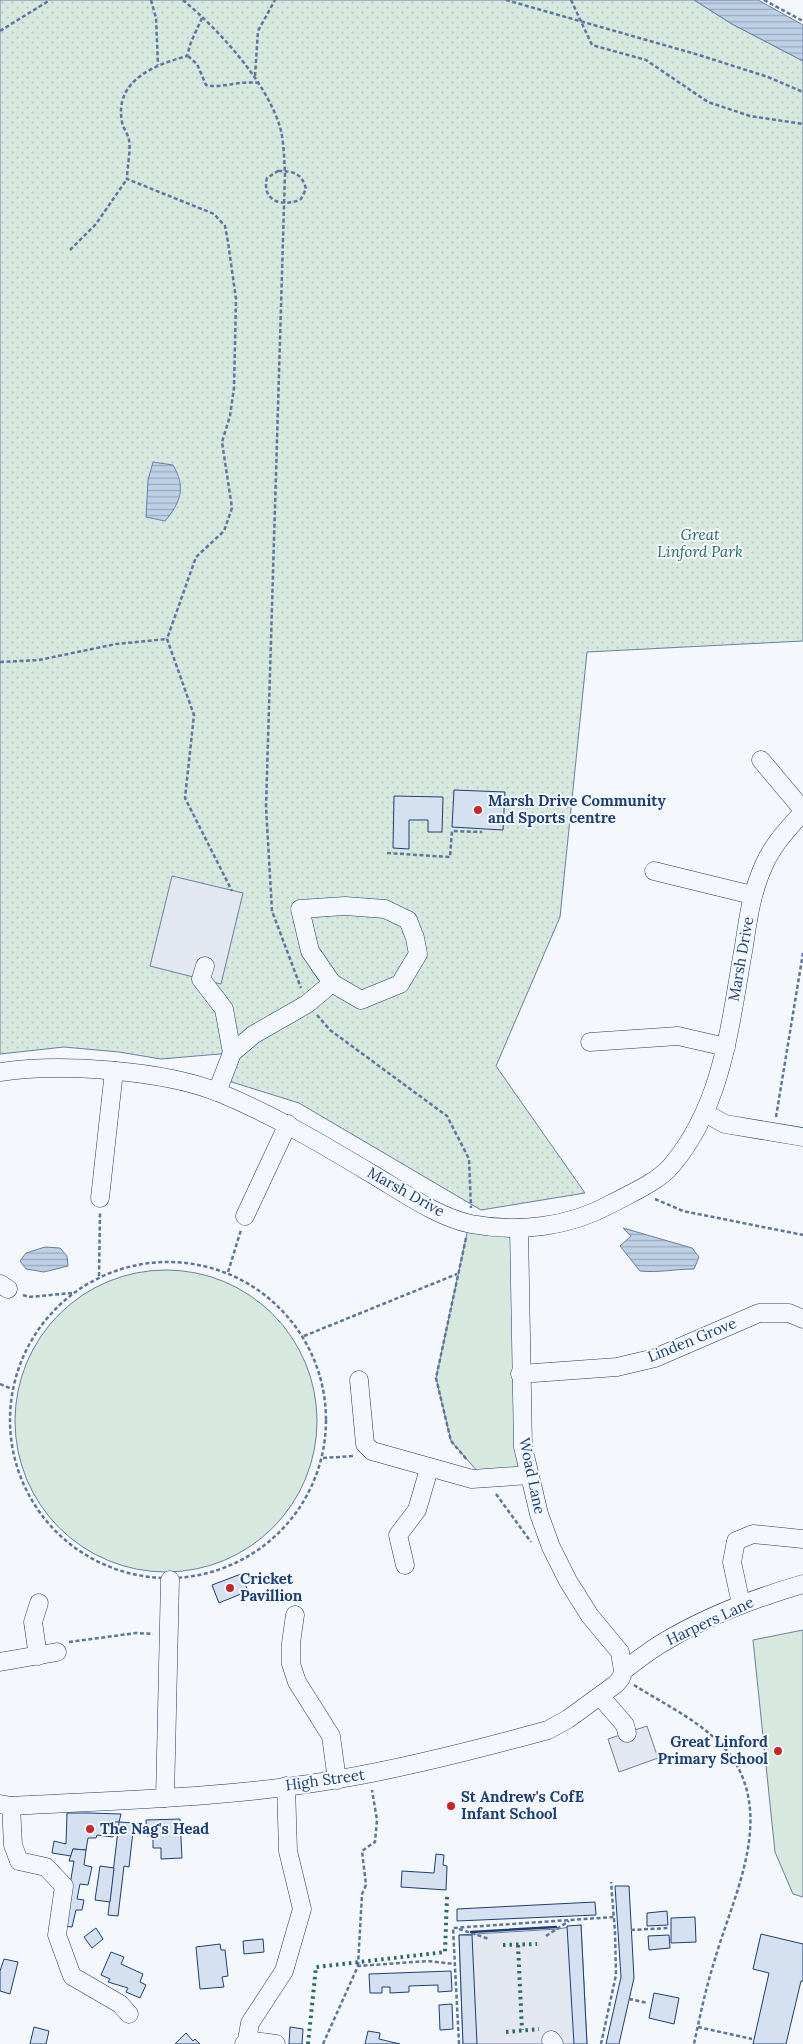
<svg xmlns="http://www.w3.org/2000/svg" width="803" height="2044" font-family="Lora,serif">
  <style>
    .grass { fill: #d7e8df; stroke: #687fa3 }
    .park { fill: url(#park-dots); stroke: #687fa3 }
    .parking { fill: #e3e8f0; stroke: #687fa3 }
    .water { fill: url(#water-rules); stroke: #687fa3 }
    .building { fill: #d5e0f0; stroke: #1d3f73 }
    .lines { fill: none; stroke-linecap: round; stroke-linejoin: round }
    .minor-casing { stroke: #1d3f73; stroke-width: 19 }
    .path { stroke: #5e769c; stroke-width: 2.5; stroke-dasharray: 4 2.5; stroke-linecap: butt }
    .minor { stroke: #f4f7fb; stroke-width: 18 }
    .hedge { stroke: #2c6c60; stroke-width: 4; stroke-dasharray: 2.5 4; stroke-linecap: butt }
    .wall { stroke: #1d3f73; stroke-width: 2.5 }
    .poi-dot { fill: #c62828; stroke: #f4f7fb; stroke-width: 2 }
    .labels { text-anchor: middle; stroke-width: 4; stroke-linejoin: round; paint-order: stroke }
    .park-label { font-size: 15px; font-style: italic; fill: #2c6c60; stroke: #f4f7fb }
    .poi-label { font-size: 15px; font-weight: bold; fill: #1d3f73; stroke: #f4f7fb; text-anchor: start }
    .street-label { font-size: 15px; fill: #1d3f73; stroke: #f4f7fb }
  </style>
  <defs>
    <pattern id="park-dots" width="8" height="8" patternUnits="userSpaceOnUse" patternTransform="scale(1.25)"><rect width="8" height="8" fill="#d7e8df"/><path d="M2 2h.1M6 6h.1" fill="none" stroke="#b8c8c3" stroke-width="1.8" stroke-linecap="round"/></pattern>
    <pattern id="water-rules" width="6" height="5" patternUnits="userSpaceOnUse" patternTransform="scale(1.25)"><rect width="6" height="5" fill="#bed0e5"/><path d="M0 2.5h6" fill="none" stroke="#9aaabe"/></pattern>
  </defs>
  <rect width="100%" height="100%" fill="#f4f7fb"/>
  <g class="grass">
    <path d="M469,1224L519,1228L530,1475L485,1480L451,1441L436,1378Z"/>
    <circle cx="166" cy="1421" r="151"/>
    <path d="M803,1630V1897L793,1894L775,1852L753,1640Z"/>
  </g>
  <path class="park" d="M0,0H694L732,24L803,61V641L587,652L560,917L496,1066L585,1193L481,1210L299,1103L222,1079L231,1053L161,1059L119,1052L64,1047L0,1054Z"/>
  <g class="parking">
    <path d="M172,876L243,893L221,984L150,966Z"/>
    <path d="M647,1726L658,1758L619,1772L608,1739Z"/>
    <path d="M581,1925L587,2044H463L459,1935L558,1929Z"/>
  </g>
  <g class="water">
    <path d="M694,0H758L803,25V61L732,24Z"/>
    <path d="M153,462L173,465C186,487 181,502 165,521L146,517L148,480Z"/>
    <path d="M623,1228L692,1248L699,1257L694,1269C675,1269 658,1273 640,1271L620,1246L631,1236Z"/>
    <path d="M45,1247L60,1248L67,1256L68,1266L44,1272L26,1269L20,1261L26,1253Z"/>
  </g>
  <g class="building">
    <path d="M454,790L505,792L503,830L452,827Z"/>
    <path d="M394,796L443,797L442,832H428V820H409V849L393,848Z"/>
    <path d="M241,1574L248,1591L219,1603L212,1585Z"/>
    <path d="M67,1813H88L121,1814L119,1822H115L113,1837L97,1835L96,1838H88L86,1850L73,1849L71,1856L52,1853L54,1841L66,1844Z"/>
    <path d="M180,1819L182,1858L161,1859V1848H153V1835L147,1836L146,1820Z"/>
    <path d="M119,1822L134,1823L129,1867L124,1866L118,1916L108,1915Z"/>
    <path d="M73,1849L86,1850L84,1865L92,1867L88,1885L80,1884L77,1899L84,1900L82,1910H76L72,1927L63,1926L74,1861H69Z"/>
    <path d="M436,1854L444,1855L443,1865L447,1866L446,1890L401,1887L402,1871L434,1873Z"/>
    <path d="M100,1866L114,1868L110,1902L95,1900Z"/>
    <path d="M615,1886H629L634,1978L619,2044H606L621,1977Z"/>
    <path d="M595,1902L596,1915L457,1921V1909Z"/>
    <path d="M667,1911L668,1925L647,1926V1913Z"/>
    <path d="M695,1917L696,1942L671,1943V1918Z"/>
    <path d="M581,1925L587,2044H574L567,1926Z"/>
    <path d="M96,1928L103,1939L92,1948L84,1937Z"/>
    <path d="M761,1934L803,1944V1981H801L786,2044H753L769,1973L753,1969Z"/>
    <path d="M459,1935H472L477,2044H463Z"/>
    <path d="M669,1935L670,1948L649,1950L648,1936Z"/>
    <path d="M263,1939L264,1952L244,1954L243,1941Z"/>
    <path d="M220,1944L221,1950H225L228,1976L222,1977L224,1987L200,1989L196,1947Z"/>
    <path d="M111,1952L124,1957L121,1964L143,1974L140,1982L146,1985L140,1998L126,1992L128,1988L108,1982L110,1979L101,1975Z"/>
    <path d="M4,1959L18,1962L10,1994L0,1991V1971Z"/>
    <path d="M451,1971L452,1991L438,1992V1985L409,1986V1992L390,1993V1987H382V1993H370L369,1974Z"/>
    <path d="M654,1993L679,1998L674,2024L649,2018Z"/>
    <path d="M452,2004L453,2029L440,2030L439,2005Z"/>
    <path d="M34,2027L49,2031L46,2044H30Z"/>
    <path d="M290,2027L303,2029L302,2044H289Z"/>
    <path d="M368,2031L380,2033L379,2039L400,2044H365Z"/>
    <path d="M186,2033L193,2041L195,2039L200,2044H175Z"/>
  </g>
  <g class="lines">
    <defs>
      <g id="minor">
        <path d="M761,760L803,810"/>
        <path d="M654,871L752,895"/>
        <path d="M345,906L385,909L408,920L415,938L418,954L400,984L361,1000L332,983L310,951L300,909Z"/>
        <path d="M205,966L201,979L224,1009L232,1053"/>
        <path d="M590,1042L678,1036L726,1047"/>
        <path d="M0,1072C59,1063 164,1070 220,1093C273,1115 322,1144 372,1174C401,1191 437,1217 471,1224C518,1233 569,1227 611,1204C631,1193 658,1182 672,1165C724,1103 730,1022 744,946C748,918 752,891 764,865C773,844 788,829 803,812"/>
        <path d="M217,1092L232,1053L253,1035L307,1004L332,983"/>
        <path d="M705,1113L725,1124L803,1137"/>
        <path d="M100,1198L114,1071"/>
        <path d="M245,1216L288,1124"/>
        <path d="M0,1284L8,1289"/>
        <path d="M520,1374L617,1367L655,1358L759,1313H789L803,1319"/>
        <path d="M359,1380L365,1444L372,1451L472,1479L530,1475"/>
        <path d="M405,1565L398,1535L417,1510L429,1469"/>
        <path d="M741,1604L732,1562L736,1541L753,1534L803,1539"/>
        <path d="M295,1615L291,1643V1664L297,1682L331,1736L337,1780"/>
        <path d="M38,1656L33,1622L39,1603"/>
        <path d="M0,1662L57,1652"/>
        <path d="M623,1671C636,1661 650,1650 664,1642C707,1616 755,1598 803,1584"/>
        <path d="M600,1696L625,1725L627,1733"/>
        <path d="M165,1798L170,1580"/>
        <path d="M0,1804L11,1806C120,1800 231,1798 339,1779C410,1767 479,1749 548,1730L568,1719L616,1684L621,1678L623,1671L620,1652L590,1616L568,1581L551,1547L539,1514L523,1447L519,1228"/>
        <path d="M11,1806L13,1845L19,1861L46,1867L64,1886L57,1935L72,1976L120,2004L129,2014"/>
        <path d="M247,2040L276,2044"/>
        <path d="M551,2040L554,2044"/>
        <path d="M244,2044L247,2040L250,2023L284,1971L302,1909L288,1851L286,1786"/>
      </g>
    </defs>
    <use href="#minor" class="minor-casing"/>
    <g class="path">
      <path d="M151,0L156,18L158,65"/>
      <path d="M183,0C219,30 266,81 280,127C284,141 284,158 285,173L266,807L272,911L301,988"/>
      <path d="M506,0L699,55L768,77L803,92"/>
      <path d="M571,0L592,45L646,60L708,102L750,116L803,124"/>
      <path d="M764,0L803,21"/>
      <path d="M202,18L191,42L187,56C155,65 114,80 122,122C123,128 128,134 129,140C131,151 127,167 127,179L214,214L225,226L228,242L236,299L234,388L230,416L222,442L232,508L224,531L196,557L167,639L194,715L185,798L232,891"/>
      <path d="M0,31L50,0"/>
      <path d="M188,56L197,64L206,85C222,89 239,80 259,83"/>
      <path d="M255,76L258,31L275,0"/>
      <path d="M278,171C293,171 302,173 306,189L301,199C283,208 261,201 267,178Z"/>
      <path d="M70,250L96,224L127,179"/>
      <path d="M0,662L39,660L116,644L167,639"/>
      <path d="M387,853L450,857L452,831L482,832"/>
      <path d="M317,1015L330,1030L447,1116L469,1159L471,1208"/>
      <path d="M776,1117L803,953"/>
      <path d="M655,1199L683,1211L803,1235"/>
      <path d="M466,1238L436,1378L451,1441L468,1461"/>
      <circle cx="168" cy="1420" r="158"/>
      <path d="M228,1272L241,1230"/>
      <path d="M99,1276L100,1213"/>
      <path d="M23,1295L29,1297L72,1293"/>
      <path d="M304,1336L457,1274"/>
      <path d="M0,1384L12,1389"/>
      <path d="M323,1458L354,1456"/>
      <path d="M496,1494L531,1542"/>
      <path d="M69,1642L136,1633L153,1634"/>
      <path d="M634,1685C667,1706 707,1724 731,1756C775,1819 733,1896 715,1959C706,1987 700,2016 694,2044"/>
      <path d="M459,1929L489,1939"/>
      <path d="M631,1930L669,1928"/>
      <path d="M546,1936L569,1921"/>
      <path d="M358,1966L362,1894L366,1885L362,1851L375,1842L377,1820L372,1790"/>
      <path d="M629,1999L648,2003"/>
      <path d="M698,2027L752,2039"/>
      <path d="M323,2044L358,1966L428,1961L455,1964"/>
      <path d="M459,2044L453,1928L614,1917"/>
      <path d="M601,2044L616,1975L615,1932L611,1882"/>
    </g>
    <use href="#minor" class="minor"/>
    <g class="hedge">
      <path d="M503,1945L537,1944"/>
      <path d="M518,1945L522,2030"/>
      <path d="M506,2032L539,2029"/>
      <path d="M308,2044L316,1967L445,1952L447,1896"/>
    </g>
    <path class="wall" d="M471,1932L556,1927"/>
  </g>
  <g class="poi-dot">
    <circle cx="478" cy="810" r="5"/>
    <circle cx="230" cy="1588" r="5"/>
    <circle cx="778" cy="1751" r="5"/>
    <circle cx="451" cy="1806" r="5"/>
    <circle cx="90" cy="1829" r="5"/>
  </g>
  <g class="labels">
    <g class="park-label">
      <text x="700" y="540">Great<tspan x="700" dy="17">Linford Park</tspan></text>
    </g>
    <g class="poi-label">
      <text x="488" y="806">Marsh Drive Community<tspan x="488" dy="17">and Sports centre</tspan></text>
      <text x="240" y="1584">Cricket<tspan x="240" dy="17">Pavillion</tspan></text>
      <text x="768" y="1747" text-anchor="end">Great Linford<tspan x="768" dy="17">Primary School</tspan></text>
      <text x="461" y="1802">St Andrew's CofE<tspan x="461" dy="17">Infant School</tspan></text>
      <text x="100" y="1834">The Nag's Head</text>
    </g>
    <g class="street-label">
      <text transform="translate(741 959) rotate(-80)" y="5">Marsh Drive</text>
      <text transform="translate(406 1192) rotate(29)" y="5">Marsh Drive</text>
      <text transform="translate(692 1340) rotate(-22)" y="5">Linden Grove</text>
      <text transform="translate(532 1476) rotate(78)" y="5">Woad Lane</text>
      <text transform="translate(710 1621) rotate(-25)" y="5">Harpers Lane</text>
      <text transform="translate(325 1780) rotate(-8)" y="5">High Street</text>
    </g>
  </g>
</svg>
